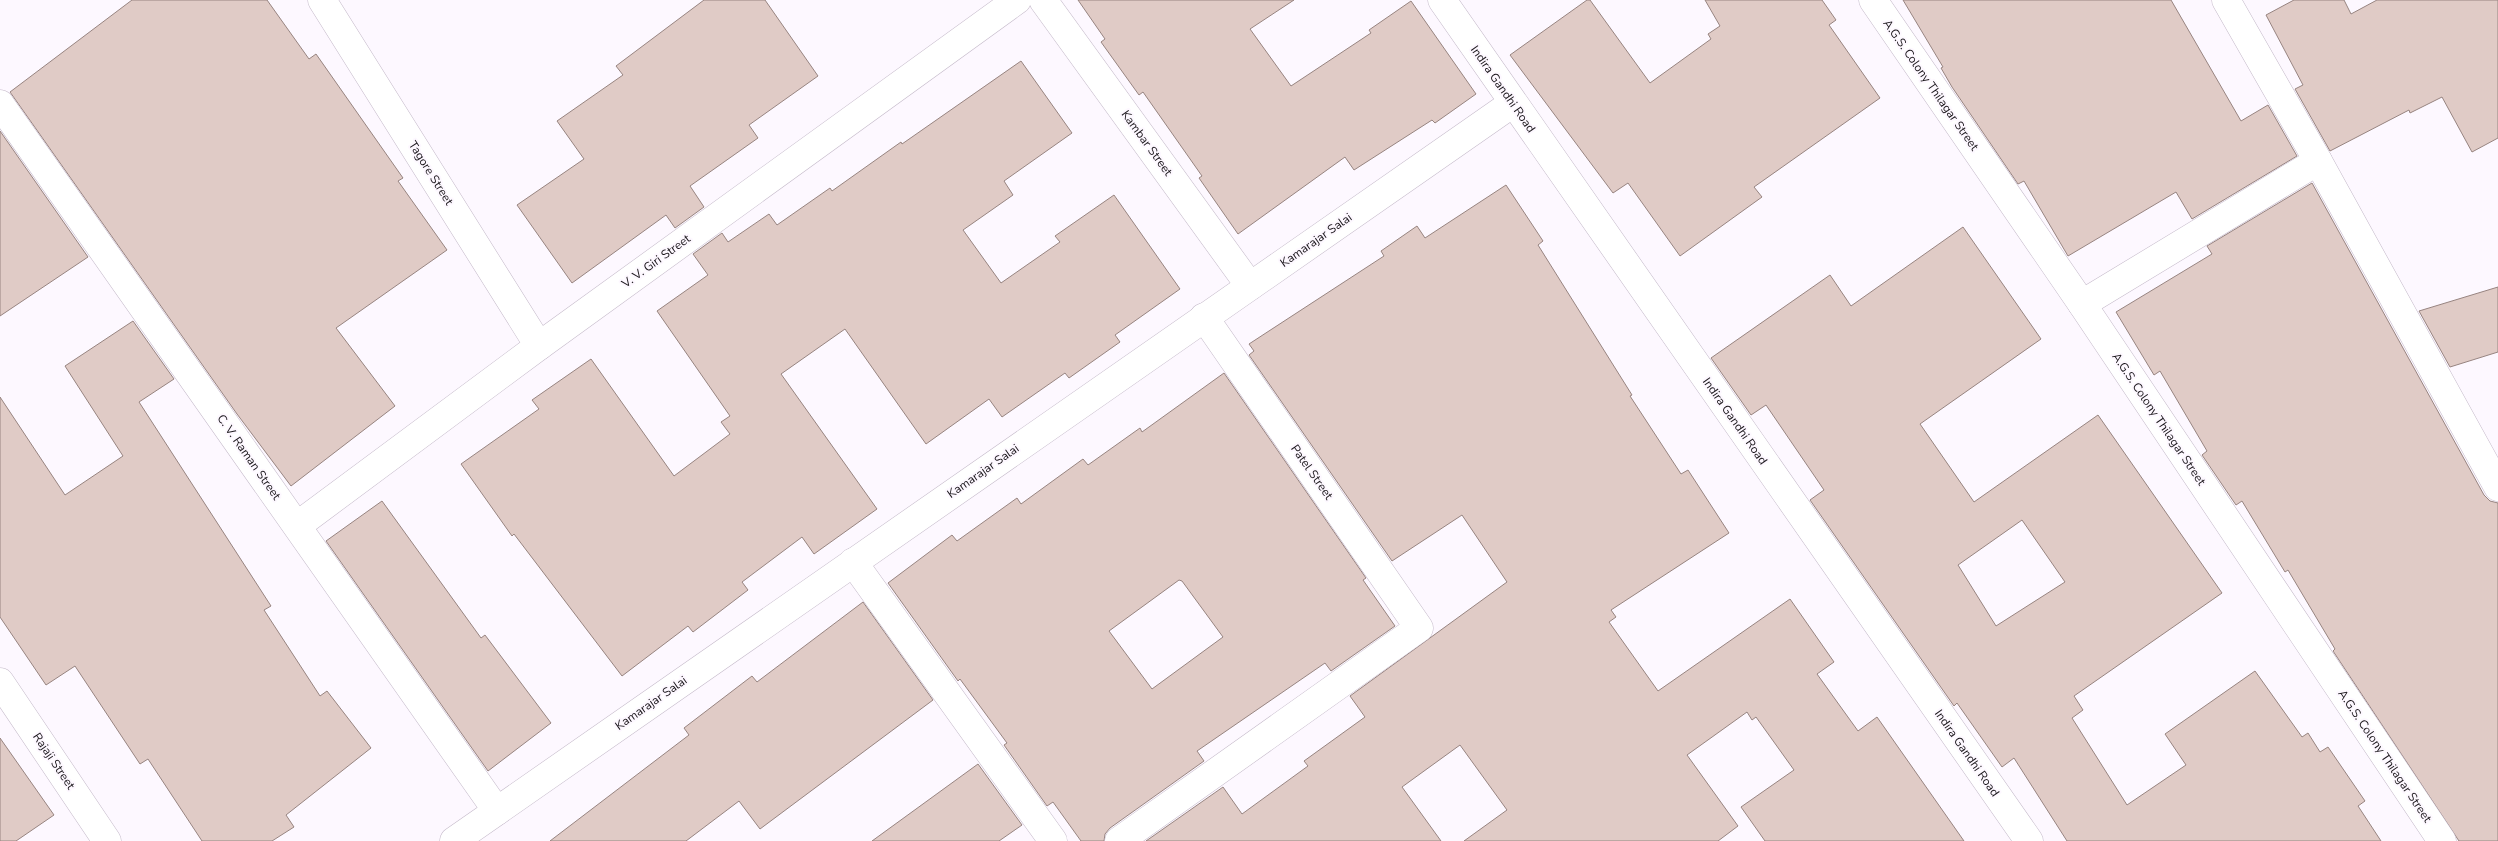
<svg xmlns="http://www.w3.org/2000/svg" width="2498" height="841" font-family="'Nunito Sans',sans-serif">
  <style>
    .building { fill: #e0cbc6; stroke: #978480; fill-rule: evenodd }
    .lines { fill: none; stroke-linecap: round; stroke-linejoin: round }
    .minor-casing { stroke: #c4b9c9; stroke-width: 29 }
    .tertiary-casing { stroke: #c4b9c9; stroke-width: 29 }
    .minor { stroke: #fff; stroke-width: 28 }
    .tertiary { stroke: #fff; stroke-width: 28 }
    .labels { text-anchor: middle; stroke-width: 4; stroke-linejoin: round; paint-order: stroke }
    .street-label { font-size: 12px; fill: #1a161b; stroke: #fdf8ff }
  </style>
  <rect width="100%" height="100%" fill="#fdf8ff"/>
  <g class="building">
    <path d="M132,0H267L309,59L316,54L403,178L398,181L447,250L336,328L395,406L291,486L237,414L10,92Z"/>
    <path d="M704,0H765L818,76L749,125L758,138L690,186L704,207L675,228L666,215L572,283L517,205L584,159L557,121L623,75L616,66Z"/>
    <path d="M1078,0H1294L1250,29L1291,86L1371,33L1369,30L1411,1L1476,94L1435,123L1432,120L1354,170L1345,157L1238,234L1199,178L1202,176L1143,92L1139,95L1101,42L1105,39Z"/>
    <path d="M1587,0H1590L1650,83L1711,39L1708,34L1720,26L1705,0H1822L1836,20L1829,25L1880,98L1754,187L1762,197L1680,256L1628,183L1613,193L1510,55Z"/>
    <path d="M1903,0H2171L2241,121L2268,105L2297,156L2192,219L2176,192L2068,256L2024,181L2018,184L1952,87L1941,68L1943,67Z"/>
    <path d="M2294,0H2344L2351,14L2377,0H2498V138L2472,152L2442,97L2410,113L2409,110L2330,151L2295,89L2303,85L2266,15Z"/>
    <path d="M1021,61L1072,133L1004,181L1013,195L963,230L1001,283L1060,242L1055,236L1114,195L1180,289L1115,335L1120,342L1069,378L1065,373L1002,417L989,399L926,444L845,329L781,374L877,509L814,554L802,537L742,582L748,590L693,632L688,626L622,676L514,534L512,536L461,464L539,409L532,400L591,359L674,476L730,434L721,422L730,416L657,311L708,275L693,254L722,233L728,242L769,214L777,225L830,188L832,191L901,142L902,144Z"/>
    <path d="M0,131L88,257L0,316Z"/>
    <path d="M2312,183L2484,495L2490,501L2498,503V841H2459L2333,651L2335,649L2288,570L2285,572L2242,501L2236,505L2202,455L2207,451L2160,371L2154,375L2116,312L2212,254L2207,246Z"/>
    <path d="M1506,185L1543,241L1538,245L1632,395L1630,396L1681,474L1688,470L1729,533L1611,610L1616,617L1609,622L1658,691L1790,599L1834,662L1817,674L1858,731L1877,717L1964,841H1765L1741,807L1794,770L1756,717L1752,720L1747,712L1687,755L1738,826L1718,841H1464L1507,810L1460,745L1402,787L1441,841H1146L1223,787L1242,814L1308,766L1304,761L1365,717L1350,696L1507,582L1462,515L1392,561L1249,355L1254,351L1249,344L1384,256L1381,251L1417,226L1425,238Z"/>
    <path d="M1963,227L2041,339L1920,424L1974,502L2098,415L2222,593L2074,696L2083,710L2072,718L2127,805L2186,765L2165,734L2255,671L2302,737L2308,733L2320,752L2328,747L2365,801L2358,806L2381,841H2067L2014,758L2002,767L1957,703L1954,706L1810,500L1824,490L1766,405L1751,415L1711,358L1830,275L1851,306ZM2022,520L2065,582L1996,626L1958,565Z"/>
    <path d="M2498,287V352L2450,367L2419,311Z"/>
    <path d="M133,321L174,379L139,402L271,606L264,610L320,696L327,691L371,748L286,815L294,827L272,841H202L148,759L140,764L75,666L46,685L0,617V397L65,495L123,456L65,366Z"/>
    <path d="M1224,373L1366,578L1363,580L1395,626L1331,671L1325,663L1197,751L1204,761L1110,828L1105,834L1104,841H1081L1053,802L1047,806L1004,745L1007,743L960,679L958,681L888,583L952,535L957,541L1017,498L1021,504L1083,459L1088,465L1140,428L1142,432ZM1179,580L1182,581L1223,637L1152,689L1109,631Z"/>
    <path d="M382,501L481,638L485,635L551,723L488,771L326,541Z"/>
    <path d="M863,602L933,700L760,829L739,801L686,841H550L689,735L684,728L752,676L757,682Z"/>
    <path d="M0,738L54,815L16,841H0Z"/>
    <path d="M978,764L1022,825L999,841H872Z"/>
  </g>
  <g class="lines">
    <defs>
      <g id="minor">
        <path d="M322,0L539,346"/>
        <path d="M1043,0L1250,286"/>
        <path d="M1873,0L2082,304L2442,841"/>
        <path d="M2226,0L2318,161L2498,487"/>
        <path d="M0,104L497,811"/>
        <path d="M2082,304L2318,161"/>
        <path d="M298,525L539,346L1017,0"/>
        <path d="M853,562L1053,841"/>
        <path d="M0,682L107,841"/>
        <path d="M1119,841L1419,628L1204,317"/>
      </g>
      <g id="tertiary">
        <path d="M1442,0L2029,841"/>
        <path d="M454,841L1513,103"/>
      </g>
    </defs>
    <use href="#minor" class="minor-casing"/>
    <use href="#tertiary" class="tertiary-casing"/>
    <use href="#minor" class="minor"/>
    <use href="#tertiary" class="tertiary"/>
  </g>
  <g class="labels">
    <g class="street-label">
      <text transform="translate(1931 85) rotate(55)" y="4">A.G.S. Colony Thilagar Street</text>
      <text transform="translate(1503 89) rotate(55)" y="4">Indira Gandhi Road</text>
      <text transform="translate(1147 143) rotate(54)" y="4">Kambar Street</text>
      <text transform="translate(431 173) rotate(58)" y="4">Tagore Street</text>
      <text transform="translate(1316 240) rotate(-35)" y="4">Kamarajar Salai</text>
      <text transform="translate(656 261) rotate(-36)" y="4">V. V. Giri Street</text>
      <text transform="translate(2159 419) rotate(56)" y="4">A.G.S. Colony Thilagar Street</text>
      <text transform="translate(1735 421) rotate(55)" y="4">Indira Gandhi Road</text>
      <text transform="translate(249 457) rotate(55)" y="4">C. V. Raman Street</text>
      <text transform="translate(983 471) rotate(-35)" y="4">Kamarajar Salai</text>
      <text transform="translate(1312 472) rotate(55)" y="4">Patel Street</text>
      <text transform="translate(651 703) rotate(-35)" y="4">Kamarajar Salai</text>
      <text transform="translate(1967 753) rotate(55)" y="4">Indira Gandhi Road</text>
      <text transform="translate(2385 756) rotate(56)" y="4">A.G.S. Colony Thilagar Street</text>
      <text transform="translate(54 761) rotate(56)" y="4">Rajaji Street</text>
    </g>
  </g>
</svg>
